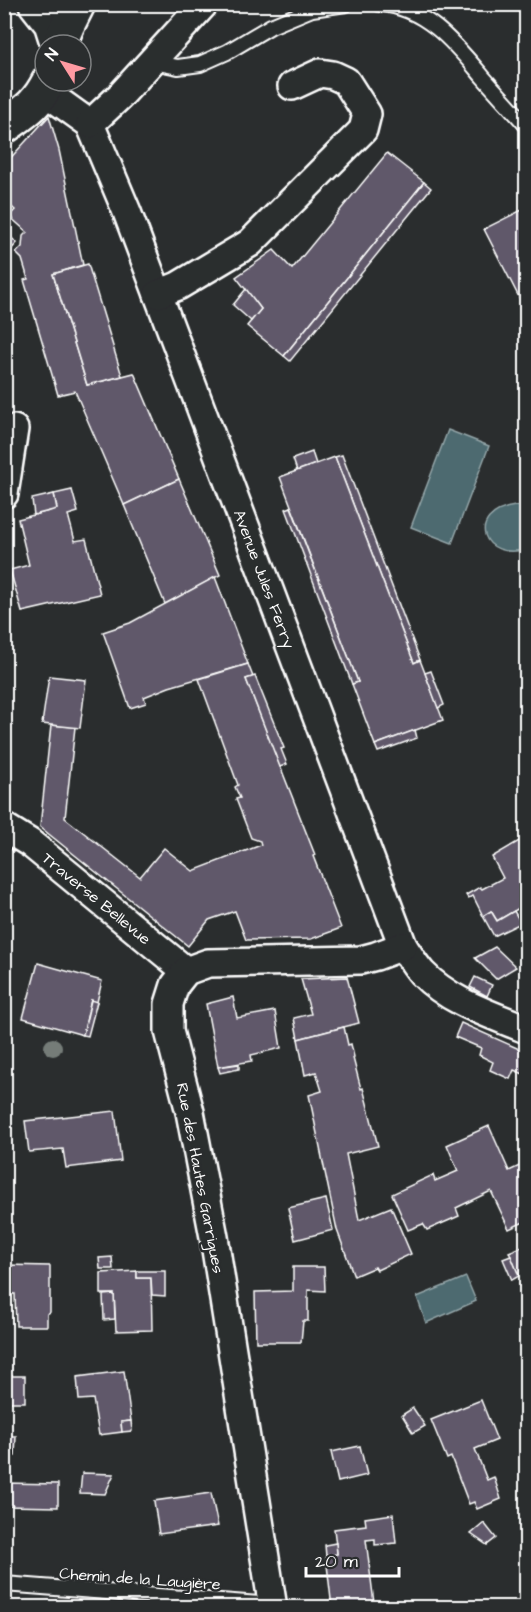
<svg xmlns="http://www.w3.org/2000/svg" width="531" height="1612" font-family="'Architects Daughter',sans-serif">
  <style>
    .water { fill: #4d6a70; stroke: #94a6a9; stroke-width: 1.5 }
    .building { fill: #61596a; stroke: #fff; stroke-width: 1.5 }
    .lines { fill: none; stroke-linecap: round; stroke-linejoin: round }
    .lane-casing { stroke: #fff; stroke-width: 18 }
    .street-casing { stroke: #fff; stroke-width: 32 }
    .secondary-casing { stroke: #fff; stroke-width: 38 }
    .lane { stroke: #2a2d2e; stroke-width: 14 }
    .street { stroke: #2a2d2e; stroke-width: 27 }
    .secondary { stroke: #2a2d2e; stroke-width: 33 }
    .tree { fill: #747c78 }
    .labels { text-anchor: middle; stroke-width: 5; stroke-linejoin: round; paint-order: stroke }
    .street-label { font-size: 16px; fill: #fff; stroke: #2a2d2e }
  </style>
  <rect width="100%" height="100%" fill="#2a2d2e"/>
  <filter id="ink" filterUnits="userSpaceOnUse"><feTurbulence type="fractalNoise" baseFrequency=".0167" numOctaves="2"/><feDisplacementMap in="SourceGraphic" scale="12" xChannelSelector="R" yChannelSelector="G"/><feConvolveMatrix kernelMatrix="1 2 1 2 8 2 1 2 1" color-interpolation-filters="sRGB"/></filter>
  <g filter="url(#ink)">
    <g class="water">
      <path d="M448,430L489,446L452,543L411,527Z"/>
      <path d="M515,506L526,507V549C483,562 464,514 515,506Z"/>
      <path d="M466,1277L476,1301L426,1323L417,1297Z"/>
    </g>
    <g class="building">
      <path d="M49,116L59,150L83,265L53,274L87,385L134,373L179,479L124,505L75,391L58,395L24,280L28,279L22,259L16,253L22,247L23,236L27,232L9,216L15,210L4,200V165Z"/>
      <path d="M387,153L424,182L284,356L247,326L261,309L236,277L274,250L292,269Z"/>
      <path d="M424,182L431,188L290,361L284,356Z"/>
      <path d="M526,208V311L484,229Z"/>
      <path d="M4,231L17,243L4,257Z"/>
      <path d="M88,264L122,376L87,385L53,274Z"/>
      <path d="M246,289L261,309L251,321L233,305Z"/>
      <path d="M312,452L316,464L297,471L293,459Z"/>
      <path d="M342,455L420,660L414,663L335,457Z"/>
      <path d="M335,457L414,663L420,660L443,720L375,745L352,684L358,682L280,477Z"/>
      <path d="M179,479L220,575L165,604L124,505Z"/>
      <path d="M72,490L78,512L68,515L75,541L86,539L100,594L22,612L10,570L29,565L18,519L57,509L54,494Z"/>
      <path d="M54,494L57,509L34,515L32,499Z"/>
      <path d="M291,507L358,682L352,684L286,509Z"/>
      <path d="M215,577L248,664L169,687L144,697L146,703L130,708L103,632L130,623Z"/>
      <path d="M248,664L253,677L246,679L315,855L313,856L341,928L311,939L246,940L235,911L209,920L188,946L40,827L51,725L75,727L65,818L140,877L164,848L193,871L261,845L260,841L251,838L236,799L240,798L235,787L238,785L199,679Z"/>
      <path d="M431,671L444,705L438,708L425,673Z"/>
      <path d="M49,676L86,680L80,728L42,724Z"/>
      <path d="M255,676L284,748L281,749L287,764L280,767L246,679Z"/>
      <path d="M415,730L417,738L378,752L375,745Z"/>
      <path d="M526,837V865L523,867L526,873V904L497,921L491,911L483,916L473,896L468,898L466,895L480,887L482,889L503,878L492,857Z"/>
      <path d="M491,911L497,921L514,911L521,923L494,936L483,916Z"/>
      <path d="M495,947L516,967L496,979L475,958Z"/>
      <path d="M38,963L102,981L97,1002L91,1000L83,1035L23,1018Z"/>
      <path d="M347,977L359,1023L298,1039L294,1018L311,1014L301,979Z"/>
      <path d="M475,977L492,985L487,996L470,987Z"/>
      <path d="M233,997L237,1018L275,1011L281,1048L251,1055L252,1061L218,1067L206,1004Z"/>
      <path d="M91,1000L97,1002L88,1036L83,1035Z"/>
      <path d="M461,1023L526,1052V1075L514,1070L510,1079L490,1070L493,1062L479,1055L481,1048L455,1037Z"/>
      <path d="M344,1027L348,1045L351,1044L354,1057L353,1058L361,1089L363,1088L378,1146L346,1154L359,1220L391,1207L411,1254L377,1270L375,1267L354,1276L337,1230L309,1095L322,1091L316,1072L305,1075L298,1039Z"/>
      <path d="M239,1064V1069L220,1073L218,1067Z"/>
      <path d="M115,1111L121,1161L66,1168L63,1149L29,1152L25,1121Z"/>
      <path d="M489,1126L509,1171L526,1163V1221L509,1229L491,1191L456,1208L459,1216L427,1230L423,1224L408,1230L392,1194L433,1175L435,1181L458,1171L447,1145Z"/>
      <path d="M326,1199L333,1230L295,1240L288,1208Z"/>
      <path d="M524,1246L526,1251V1273L519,1276L509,1252Z"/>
      <path d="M511,1256L519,1276L512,1280L503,1259Z"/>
      <path d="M112,1257L113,1269H100L99,1258Z"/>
      <path d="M4,1265L50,1266V1312L47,1314V1326H16L15,1294H4Z"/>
      <path d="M293,1267H324L325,1291L308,1290V1321H303L301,1342H256L255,1292L293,1291Z"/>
      <path d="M137,1271V1278H151L152,1330L116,1331L114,1294H101V1273Z"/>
      <path d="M137,1271H165V1296L152,1295L151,1278H137Z"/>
      <path d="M114,1294L115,1319L104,1320L103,1295Z"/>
      <path d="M124,1371L131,1421L121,1422L122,1432L99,1435L93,1399L79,1400L77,1377Z"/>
      <path d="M4,1376H9L6,1437L4,1436Z"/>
      <path d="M9,1376H25V1402H7Z"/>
      <path d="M481,1400L497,1440L475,1449L487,1480L494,1477L501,1499L477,1509L474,1502L469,1504L451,1457L447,1459L431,1420Z"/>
      <path d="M413,1408L425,1426L413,1433L402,1415Z"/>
      <path d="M131,1421L132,1431L122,1432L121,1422Z"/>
      <path d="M4,1436H16L15,1456H4Z"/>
      <path d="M360,1446L367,1475L338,1482L331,1452Z"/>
      <path d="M82,1473L114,1474L105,1494L80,1493Z"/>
      <path d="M4,1483L58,1484V1507L4,1506Z"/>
      <path d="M211,1493L218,1526L159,1534L154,1501Z"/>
      <path d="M393,1514L396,1543L375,1545V1539L366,1540L374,1603L332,1608L326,1556L337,1554L334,1529L366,1525L365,1518Z"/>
      <path d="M484,1523L496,1538L487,1545L471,1534Z"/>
      <path d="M336,1543L337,1554L326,1556L325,1545Z"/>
    </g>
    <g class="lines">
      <defs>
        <g id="lane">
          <path d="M380,4C426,7 456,45 483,77C497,93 512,109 526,125"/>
          <path d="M152,60L163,64L178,67L200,64L227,52L271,26L312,9L346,4"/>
          <path d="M4,1584L272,1605"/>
        </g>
        <g id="street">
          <path id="s1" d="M44,91L90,124L127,212L403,946C409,955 415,965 422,973C450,1002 490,1014 526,1029"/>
          <path d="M90,124L120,96L204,4"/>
          <path d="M158,294L178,286L250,243L363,130L367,114L346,81L333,75L320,73L292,86"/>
          <path d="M4,494L14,429"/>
          <path id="s2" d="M4,827L30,843L186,971"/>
          <path d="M273,1608L214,1237L190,1112L169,1031V1004L175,985L186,971L208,963L361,960L376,956L403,946"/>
        </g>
        <g id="secondary">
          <path d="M36,4L51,23L58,45"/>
          <path d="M59,45L68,24L78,4"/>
          <path d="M4,127C26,111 37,105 49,81"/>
        </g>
      </defs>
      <use href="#lane" class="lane-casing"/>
      <use href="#street" class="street-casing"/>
      <use href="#secondary" class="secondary-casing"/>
      <use href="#lane" class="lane"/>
      <use href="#street" class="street"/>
      <use href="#secondary" class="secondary"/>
    </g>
    <circle class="tree" cx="53" cy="1047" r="9"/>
  </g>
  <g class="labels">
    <g class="street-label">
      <text dy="6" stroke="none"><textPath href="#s1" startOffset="544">Avenue Jules Ferry</textPath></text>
      <text dy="6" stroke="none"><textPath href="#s2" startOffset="117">Traverse Bellevue</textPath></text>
      <text transform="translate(201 1178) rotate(79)" y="6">Rue des Hautes Garrigues</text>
      <text transform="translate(140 1578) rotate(4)" y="6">Chemin de la Laugière</text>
    </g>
  </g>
  <rect width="531" height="1612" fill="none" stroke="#2a2d2e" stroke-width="24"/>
  <rect x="12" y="12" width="507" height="1588" fill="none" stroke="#fff" stroke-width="2" filter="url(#ink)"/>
  <g transform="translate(63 63) rotate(307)"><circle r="28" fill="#2a2d2e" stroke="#7f8182" stroke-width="1.5"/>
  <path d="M0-4.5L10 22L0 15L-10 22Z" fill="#ff9aa2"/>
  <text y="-9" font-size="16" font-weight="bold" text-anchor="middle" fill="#ffffff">N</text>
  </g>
  <path d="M306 1567v9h93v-9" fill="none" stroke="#ffffff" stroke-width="3"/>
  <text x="315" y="1567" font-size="18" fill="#ffffff" stroke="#2a2d2e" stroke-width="4.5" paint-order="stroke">20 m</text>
</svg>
